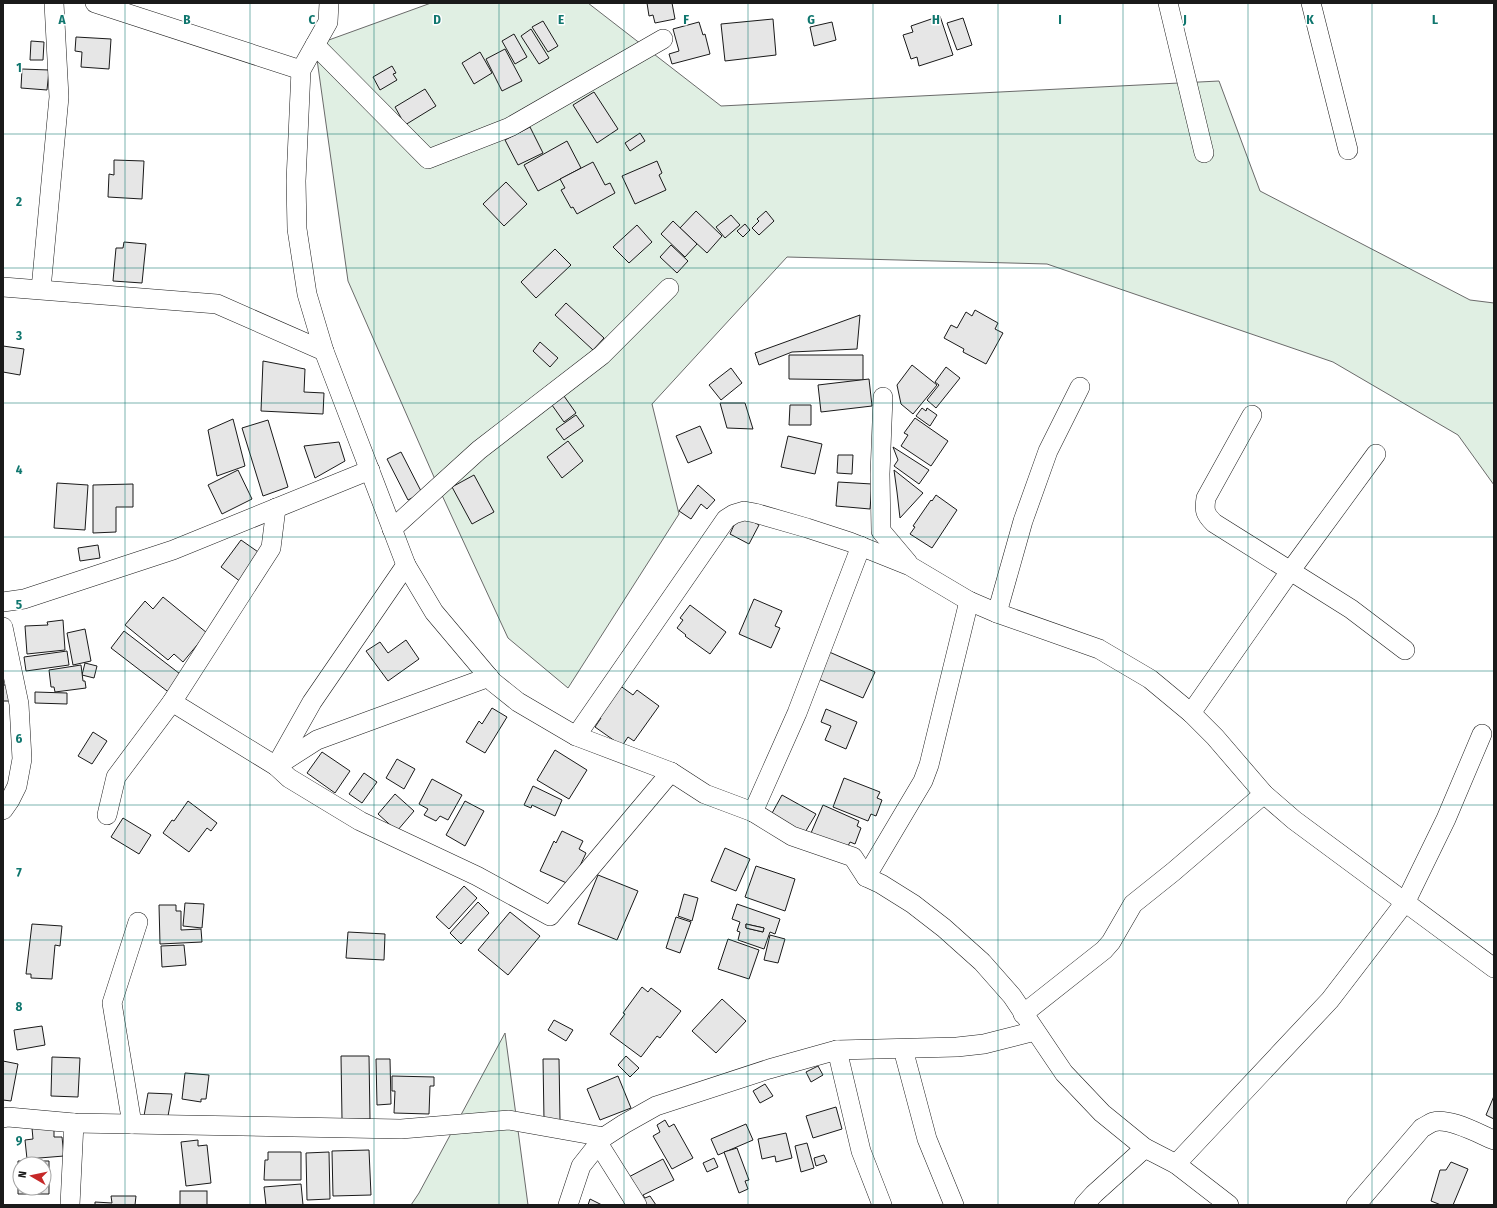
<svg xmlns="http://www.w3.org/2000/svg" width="1497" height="1208" font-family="'Fira Sans Condensed',sans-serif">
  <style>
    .green { fill: #e0efe3; stroke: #6a6a6a }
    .building { fill: #e6e6e6; stroke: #1a1a1a; fill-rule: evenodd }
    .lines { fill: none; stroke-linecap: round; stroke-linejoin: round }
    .minor-casing { stroke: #1a1a1a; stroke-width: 20 }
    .minor { stroke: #fff; stroke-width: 19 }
    .grid { fill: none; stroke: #0f766e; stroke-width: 1; stroke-opacity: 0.55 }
    .grid-label { font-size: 13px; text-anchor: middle; font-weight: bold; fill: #0f766e; stroke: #fff; stroke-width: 3; stroke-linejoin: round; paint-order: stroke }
  </style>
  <rect width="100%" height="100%" fill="#fff"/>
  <g class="green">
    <path d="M431,3H588L721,106L1219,81L1260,191L1470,300L1494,303V485L1458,435L1333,362L1047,264L787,257L652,404L679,514L568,688L508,638L441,493L348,281L315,45Z"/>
    <path d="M505,1033L528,1205H411L419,1193Z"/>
  </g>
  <g class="building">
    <path d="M647,3H672L675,19L655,23L653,15L649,16Z"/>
    <path d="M940,16L953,55L919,66L917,57L911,59L903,35L913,32L911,26Z"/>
    <path d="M963,18L972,45L957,50L947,23Z"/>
    <path d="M773,19L776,55L725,61L721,24Z"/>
    <path d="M543,21L558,46L548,52L532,27Z"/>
    <path d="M699,22L703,35L705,34L710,54L672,64L669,54L679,51L673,29Z"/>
    <path d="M832,22L836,40L814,46L810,27Z"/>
    <path d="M531,29L549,58L539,64L521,36Z"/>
    <path d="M514,34L527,57L515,64L502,41Z"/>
    <path d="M76,37L111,39L109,69L81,67L82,52L75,51Z"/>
    <path d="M31,41L44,42L43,60H30Z"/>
    <path d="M505,49L522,81L502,91L486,59Z"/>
    <path d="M480,52L492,73L474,84L462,63Z"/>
    <path d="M392,66L396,73L393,74L397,80L380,90L373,77Z"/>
    <path d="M22,69L49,70L47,90L21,88Z"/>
    <path d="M425,89L436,106L405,125L395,107Z"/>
    <path d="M594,92L618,129L597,143L573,105Z"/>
    <path d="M530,127L543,153L518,165L505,140Z"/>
    <path d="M640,133L645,141L630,151L625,143Z"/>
    <path d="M567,141L581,168L538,191L524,165Z"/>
    <path d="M114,160L144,161L142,199L108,197L109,174L114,175Z"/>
    <path d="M657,161L662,173L659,175L666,190L635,204L622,176Z"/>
    <path d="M593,162L605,185L610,183L615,193L577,214L573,207L571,208L561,190L565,188L560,179Z"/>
    <path d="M506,182L527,204L504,226L483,204Z"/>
    <path d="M696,211L722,236L707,253L680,228Z"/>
    <path d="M766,211L774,221L759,235L752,228L759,221L757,219Z"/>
    <path d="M731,215L740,225L725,238L716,227Z"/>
    <path d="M673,221L697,244L685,257L661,234Z"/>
    <path d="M745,224L750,230L743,237L737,231Z"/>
    <path d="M637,225L652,242L629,263L613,247Z"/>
    <path d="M124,242L146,244L142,283L113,281L116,248H123Z"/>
    <path d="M671,245L688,261L677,273L660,257Z"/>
    <path d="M555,249L571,265L536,298L521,282Z"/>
    <path d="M566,303L604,338L593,350L555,315Z"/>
    <path d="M975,310L998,323L995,329L1003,333L986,364L963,352L964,349L944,338L951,325L957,328L966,312L972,316Z"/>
    <path d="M860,315L857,349L792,352L759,365L755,353Z"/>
    <path d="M540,342L558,358L550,367L533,351Z"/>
    <path d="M3,346L24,349L20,375L3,372Z"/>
    <path d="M789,355H863V380L789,379Z"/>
    <path d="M263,361L305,369L304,392L324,393L323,414L261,411Z"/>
    <path d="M912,365L937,385L913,414L901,404L897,385Z"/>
    <path d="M946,367L960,378L936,408L927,400L939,385L935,382Z"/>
    <path d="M731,368L742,383L721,400L709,385Z"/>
    <path d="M869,379L872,406L821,412L818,385Z"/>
    <path d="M559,389L576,413L564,422L547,398Z"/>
    <path d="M720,403H745L753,429L727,428Z"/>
    <path d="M790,405H811V425H789Z"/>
    <path d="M922,408L926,411L927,408L937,415L930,426L916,416Z"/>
    <path d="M576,415L584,426L564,440L556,429Z"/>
    <path d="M915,418L948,441L931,466L901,446L908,435L904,433Z"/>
    <path d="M233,419L245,466L217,476L208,430Z"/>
    <path d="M268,420L288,487L263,496L242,428Z"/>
    <path d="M700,426L712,453L688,463L676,436Z"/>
    <path d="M788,436L822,444L815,474L781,467Z"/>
    <path d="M568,441L583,461L562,478L547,457Z"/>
    <path d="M339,442L345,461L315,478L304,446Z"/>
    <path d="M893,447L929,470L919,484L894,466L898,460Z"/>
    <path d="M401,452L422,493L408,500L387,459Z"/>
    <path d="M838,455H853L852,474L837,473Z"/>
    <path d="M238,470L252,499L222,514L208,485Z"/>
    <path d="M894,470L923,493L900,518L897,492Z"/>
    <path d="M474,475L494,512L472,524L452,487Z"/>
    <path d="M838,482L872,484L870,509L836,506Z"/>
    <path d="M57,483L88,485L85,530L54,528Z"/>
    <path d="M133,484V507H116V532L93,533V485Z"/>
    <path d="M698,485L715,500L707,509L701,504L691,519L679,511Z"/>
    <path d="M936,495L957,510L932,548L910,534L915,527L913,526L931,500L932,501Z"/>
    <path d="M739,514L759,525L749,544L730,534Z"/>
    <path d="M241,540L261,554L241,582L221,567Z"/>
    <path d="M98,545L100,558L80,561L78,548Z"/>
    <path d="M163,597L207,633L183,662L174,654L168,660L125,625L145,601L153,609Z"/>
    <path d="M754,599L782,611L775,626L780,628L771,648L739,634Z"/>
    <path d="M690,605L726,632L710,654L685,636L686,635L677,628L683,620L680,618Z"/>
    <path d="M63,620L65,650L27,654L25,626L48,625L47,622Z"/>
    <path d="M85,629L91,661L73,665L67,633Z"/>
    <path d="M124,631L184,677L171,694L111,648Z"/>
    <path d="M406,640L419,659L388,681L366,651L380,642L388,653Z"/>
    <path d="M67,651L69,665L26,671L24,657Z"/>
    <path d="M827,651L875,672L863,698L816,678Z"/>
    <path d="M85,663L97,666L94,678L82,675Z"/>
    <path d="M81,665L83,681H85L86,688L55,692L54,687H51L49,670Z"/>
    <path d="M3,685H13L14,701H3Z"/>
    <path d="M619,685L633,695L637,690L659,706L634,741L628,737L622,746L595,727L601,718L598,716Z"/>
    <path d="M35,692L67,693V704L35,703Z"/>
    <path d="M492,708L507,717L485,753L466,742L479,721L482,724Z"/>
    <path d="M826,709L857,722L846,749L825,740L831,726L821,722Z"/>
    <path d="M93,732L107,741L92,764L78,756Z"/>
    <path d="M555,750L587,770L569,799L537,780Z"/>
    <path d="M322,752L350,771L335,793L307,773Z"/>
    <path d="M397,759L415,769L404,789L386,778Z"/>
    <path d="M364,773L377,782L362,803L349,794Z"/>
    <path d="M844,778L880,792L877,798L882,800L876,816L871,814L868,821L833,807Z"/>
    <path d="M432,779L462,795L448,820L440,816L436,821L424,815L428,809L419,804Z"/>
    <path d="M533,786L562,800L555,816L532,805L531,808L524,805Z"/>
    <path d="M395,794L414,811L397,831L378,814Z"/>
    <path d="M782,795L816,814L804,834L771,815Z"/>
    <path d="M188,801L217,823L211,831L207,828L189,852L163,833L172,820L174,821Z"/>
    <path d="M465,801L484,811L465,846L446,835Z"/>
    <path d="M823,805L859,821L857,826L861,828L855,844L850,842L847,848L811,833Z"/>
    <path d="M123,818L151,835L139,854L111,837Z"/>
    <path d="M562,831L583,841L579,849L586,853L571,885L540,871L554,841L556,843Z"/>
    <path d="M725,848L750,859L736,891L711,881Z"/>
    <path d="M756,866L795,879L785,911L745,897Z"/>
    <path d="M598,875L638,891L617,940L578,924Z"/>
    <path d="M464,886L477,898L449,929L436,917Z"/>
    <path d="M684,894L698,898L692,921L678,916Z"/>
    <path d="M478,902L489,913L461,944L450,933Z"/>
    <path d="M185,903L204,904L202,928L183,926Z"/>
    <path d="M737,904L780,919L775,934L770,932L764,949L738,940L740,932L737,931L740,922L732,919ZM746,924L764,928L763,932L746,928Z"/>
    <path d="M159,905H176V911H181V930L201,929L202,942L160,944Z"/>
    <path d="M510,912L540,936L508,975L478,950Z"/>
    <path d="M676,917L691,922L680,953L666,948Z"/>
    <path d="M32,924L62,926L60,946L55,945L52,979L31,978V974H26Z"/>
    <path d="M746,924L764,928L763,932L746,928Z"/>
    <path d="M348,932L385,934L384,960L346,958Z"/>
    <path d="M770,935L785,939L778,963L764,960Z"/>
    <path d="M728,939L759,950L749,979L718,969Z"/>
    <path d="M184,945L186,965L162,967L161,946Z"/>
    <path d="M642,987L648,992L651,988L681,1011L660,1038L657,1036L641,1057L610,1034L625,1014L623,1013Z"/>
    <path d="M722,999L746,1021L716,1053L692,1031Z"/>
    <path d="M554,1020L573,1030L566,1041L548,1030Z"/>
    <path d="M42,1026L45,1045L17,1050L14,1030Z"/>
    <path d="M341,1056H369L370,1119H342Z"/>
    <path d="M626,1056L639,1068L630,1077L618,1065Z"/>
    <path d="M52,1057L80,1058L78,1097L51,1096Z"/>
    <path d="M376,1059H390L391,1104L377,1105Z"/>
    <path d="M543,1059H559L560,1120H544Z"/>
    <path d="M3,1061L18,1064L11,1101L3,1100Z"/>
    <path d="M818,1066L823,1075L811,1082L806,1072Z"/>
    <path d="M185,1073L209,1075L206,1099H201V1102L182,1099Z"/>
    <path d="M392,1076L434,1077V1086H430L429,1114L394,1113L395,1091H392Z"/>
    <path d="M618,1076L631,1108L600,1120L587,1089Z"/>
    <path d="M765,1084L773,1096L760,1103L753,1091Z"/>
    <path d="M148,1093L172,1094L168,1116H144Z"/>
    <path d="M1494,1096V1119L1486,1115Z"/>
    <path d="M836,1107L842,1129L813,1138L806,1116Z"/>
    <path d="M665,1120L669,1127L674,1124L693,1158L672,1169L653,1136L660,1132L657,1125Z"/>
    <path d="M746,1124L753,1140L718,1155L711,1139Z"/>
    <path d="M54,1127V1137H62L64,1156L27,1159L25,1140L33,1139L32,1128Z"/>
    <path d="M786,1133L792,1158L776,1162L775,1156L762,1159L758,1139Z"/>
    <path d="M198,1140V1146L207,1145L211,1183L186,1186L181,1142Z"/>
    <path d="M807,1143L814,1168L801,1172L795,1146Z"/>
    <path d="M737,1148L749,1180L745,1181L748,1189L739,1193L724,1152Z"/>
    <path d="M369,1150L371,1195L333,1196L332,1151Z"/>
    <path d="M268,1152H301V1180H264L265,1160H268Z"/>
    <path d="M329,1152L330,1199L307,1200L306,1153Z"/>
    <path d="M824,1155L827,1162L816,1166L814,1158Z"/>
    <path d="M714,1158L718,1167L707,1172L703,1163Z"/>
    <path d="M663,1159L674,1180L643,1195L645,1198L650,1196L656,1205H640L623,1180Z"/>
    <path d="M18,1161H49V1194H18ZM20,1164H44V1188H20Z"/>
    <path d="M1451,1162L1468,1169L1453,1205H1441L1431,1201L1440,1170H1446Z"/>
    <path d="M301,1184L303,1205H266L264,1187Z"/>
    <rect x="180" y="1191" width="27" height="14"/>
    <path d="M111,1196H136L135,1205H95V1202L112,1203Z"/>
    <path d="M590,1199L602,1205H588Z"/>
  </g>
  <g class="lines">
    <defs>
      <g id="minor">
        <path d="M95,3L301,70"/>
        <path d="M329,3L328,22L301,70L296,181L297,229L307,294L324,351L406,565L434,612L493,682L518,702L576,736L671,772L705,794L753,812L792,836L853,857L866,877L881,884L913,904L944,928L982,962L1012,996L1064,1073L1102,1113L1145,1148L1176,1164L1229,1205"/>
        <path d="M1168,3L1204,153"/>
        <path d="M1311,3L1348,150"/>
        <path d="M315,45L428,159L510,127L663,39"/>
        <path d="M3,287L217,304L324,351"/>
        <path d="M41,289L59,97L54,3"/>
        <path d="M883,397L880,474L881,531L908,563"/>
        <path d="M1252,415L1206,498C1204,511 1205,514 1214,523L1351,609L1405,650"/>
        <path d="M392,529L479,450L602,355L669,288"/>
        <path d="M3,602L24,599L173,550L370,470"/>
        <path d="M997,613L1023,521L1048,451L1080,387"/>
        <path d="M3,627L19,704L22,759L17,786L10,800L3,810"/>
        <path d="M172,702L276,766L289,778L360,821L477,876L550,916L671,772"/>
        <path d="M1191,713L1291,570L1376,454"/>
        <path d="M576,736L726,519L734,514L744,511L755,513L807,528L850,542L910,566L969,601L997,613L1099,649L1150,679L1191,713L1215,737L1264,794L1294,820L1494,968"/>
        <path d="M278,765L317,740L489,677"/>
        <path d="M276,766L312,702L406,565"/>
        <path d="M753,812L797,713L861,546"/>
        <path d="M107,815L116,777L172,702L271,548L276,508"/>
        <path d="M866,877L923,781L929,765L969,601"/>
        <path d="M1023,1014L1104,950L1111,942L1133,904L1173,872L1264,794"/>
        <path d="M903,1049L927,1139L954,1205"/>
        <path d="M837,1050L861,1151L882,1205"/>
        <path d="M3,1118L8,1117L74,1123L401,1129L509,1120L604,1137"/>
        <path d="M132,1124L112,1003L138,922"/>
        <path d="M598,1143L637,1205"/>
        <path d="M1176,1164L1330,1000L1406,901L1446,819L1482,734"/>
        <path d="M70,1205L74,1123"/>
        <path d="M568,1205L581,1166L604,1137L624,1124L656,1106L769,1069L837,1050L957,1047L984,1044L1035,1031"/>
        <path d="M1084,1205L1094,1194L1145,1148"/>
        <path d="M1356,1205L1422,1128C1426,1126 1430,1123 1433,1122C1449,1117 1479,1134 1494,1140"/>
      </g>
    </defs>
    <use href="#minor" class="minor-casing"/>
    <use href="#minor" class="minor"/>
  </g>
  <path class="grid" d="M125,3V1205M250,3V1205M374,3V1205M499,3V1205M624,3V1205M748,3V1205M873,3V1205M998,3V1205M1123,3V1205M1248,3V1205M1372,3V1205M3,134H1494M3,268H1494M3,403H1494M3,537H1494M3,671H1494M3,805H1494M3,940H1494M3,1074H1494"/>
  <g class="grid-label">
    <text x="62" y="24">A</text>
    <text x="187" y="24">B</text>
    <text x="312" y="24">C</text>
    <text x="437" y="24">D</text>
    <text x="561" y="24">E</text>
    <text x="686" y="24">F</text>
    <text x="811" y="24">G</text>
    <text x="936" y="24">H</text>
    <text x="1060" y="24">I</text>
    <text x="1185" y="24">J</text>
    <text x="1310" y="24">K</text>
    <text x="1435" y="24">L</text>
    <text x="19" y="72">1</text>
    <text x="19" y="206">2</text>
    <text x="19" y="340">3</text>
    <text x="19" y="474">4</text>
    <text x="19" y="609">5</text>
    <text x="19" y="743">6</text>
    <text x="19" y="877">7</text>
    <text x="19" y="1011">8</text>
    <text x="19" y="1145">9</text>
  </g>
  <rect width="1497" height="1208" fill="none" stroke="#1a1a1a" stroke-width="8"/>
  <g transform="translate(32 1176) rotate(279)"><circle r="19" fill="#ffffff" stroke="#a3a3a3"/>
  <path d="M0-3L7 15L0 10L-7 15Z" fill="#c62828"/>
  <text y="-6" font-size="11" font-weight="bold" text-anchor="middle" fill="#1a1a1a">N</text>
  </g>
</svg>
